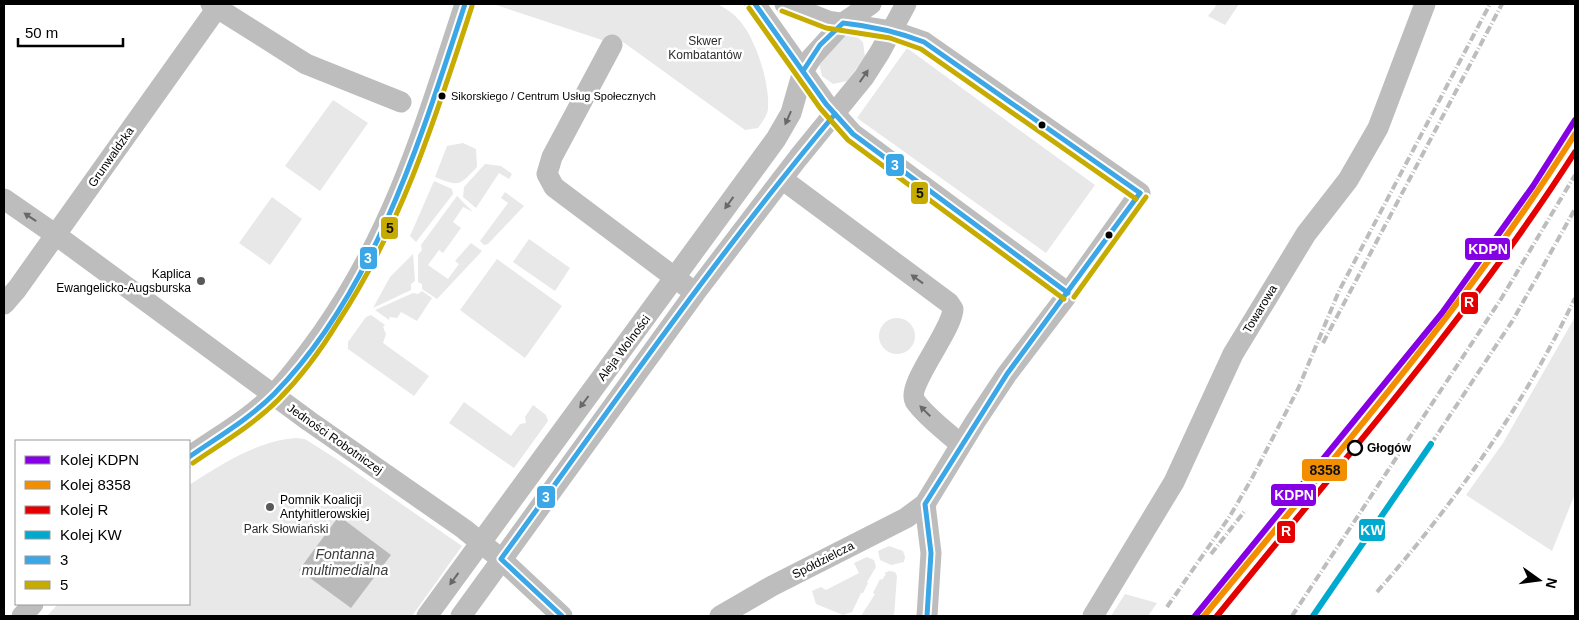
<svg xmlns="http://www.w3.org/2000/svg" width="1579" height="620" font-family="Helvetica,sans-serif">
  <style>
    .green { fill: #e8e8e8 }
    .water { fill: #bababa }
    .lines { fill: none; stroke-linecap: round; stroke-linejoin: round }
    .minor { stroke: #bdbdbd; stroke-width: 21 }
    .rail { stroke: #bdbdbd; stroke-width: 4; stroke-dasharray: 8 2.5 1 2.5; stroke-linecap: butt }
    .bus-1-casing { stroke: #fff; stroke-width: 9 }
    .bus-2-casing { stroke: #fff; stroke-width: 9 }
    .bus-1 { stroke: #3ba7e7; stroke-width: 5 }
    .bus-2 { stroke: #c6ab00; stroke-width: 5 }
    .rail-1-casing { stroke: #fff; stroke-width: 10 }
    .rail-2-casing { stroke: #fff; stroke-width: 10 }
    .rail-3-casing { stroke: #fff; stroke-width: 10 }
    .rail-4-casing { stroke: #fff; stroke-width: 10 }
    .rail-1 { stroke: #8500e5; stroke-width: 6 }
    .rail-2 { stroke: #f28e00; stroke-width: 6 }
    .rail-3 { stroke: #e50000; stroke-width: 6 }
    .rail-4 { stroke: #00a9ce; stroke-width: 6 }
    .oneway { fill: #686868 }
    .bus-dot { fill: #000; stroke: #fff; stroke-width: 2 }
    .poi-dot { fill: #595959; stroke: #fff; stroke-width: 2 }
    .stop-dot { fill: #fff; stroke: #000; stroke-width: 2.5 }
    .labels { text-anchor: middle; stroke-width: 5; stroke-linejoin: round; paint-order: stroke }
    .bus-label { font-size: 11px; fill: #000; stroke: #fff; text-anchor: start }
    .park-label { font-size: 12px; fill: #2c2c2c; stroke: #fff }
    .street-label { font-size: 12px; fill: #000; stroke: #fff }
    .poi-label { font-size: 12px; fill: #000; stroke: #fff; text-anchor: end }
    .stop-label { font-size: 12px; font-weight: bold; fill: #000; stroke: #fff; text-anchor: start }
    .water-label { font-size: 14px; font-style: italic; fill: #3d3d3d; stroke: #fff }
    .line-badge { stroke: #fff; stroke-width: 2 }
    .badge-label { font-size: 14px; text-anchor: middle; font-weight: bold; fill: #fff }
    .pale-badge-label { font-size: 14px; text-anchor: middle; font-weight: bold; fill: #111 }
  </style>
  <rect width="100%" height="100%" fill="#fff"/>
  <g class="green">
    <path d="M493,4H718C724,8 732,12 737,18C755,35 770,83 768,108C768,115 762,122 758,128L745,130L623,42L615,43L602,40Z"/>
    <path d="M1212,4H1239L1225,25L1208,16L1216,6Z"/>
    <path d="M843,35L857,37L863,42L865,57L847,81L833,84L822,76L819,63Z"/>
    <path d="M907,48L1095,185L1046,253L857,118Z"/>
    <path d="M333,100L368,123L320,191L285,166Z"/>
    <path d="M463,143L476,149L477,167C459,186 460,187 435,177L447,146Z"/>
    <path d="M485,164L501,166L512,174L509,179L499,173L476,208L463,197L464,187Z"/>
    <path d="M434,181L452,189L453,194L416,242L410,236Z"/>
    <path d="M505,192L524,206L488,244L484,245L480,241L508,203L501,198Z"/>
    <path d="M457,196L473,212L463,207L453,222L461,228L443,253L439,250L428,265L448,279L459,264L455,261L471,243L482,251L437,299L422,289V284L418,282V255L422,250L421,245Z"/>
    <path d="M272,197L302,219L270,265L239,243Z"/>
    <path d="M529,239L570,268L555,291L513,262Z"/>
    <path d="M413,254L415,281L411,284V290L373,308L390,277Z"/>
    <path d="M497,259L562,306L525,358L460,310Z"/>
    <path d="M422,291L432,298L417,321L401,312L397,318L390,317L389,320L375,310L413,293L418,294Z"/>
    <path d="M371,315L385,325L383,327L386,334L383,343L429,376L414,396L348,349V342L366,317Z"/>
    <path d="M1575,317V494L1552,551L1466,495L1503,443Z"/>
    <circle cx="897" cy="336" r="18"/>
    <path d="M464,402L511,436L520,424L526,423L525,417L533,405L546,415L548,421L514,468L449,423Z"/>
    <path d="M296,438L305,439L338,460L462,546L412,616H47L58,604H189V485C222,464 257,441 296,438Z"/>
    <path d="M889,546L903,551L905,557L904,562L891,565L880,560L878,551Z"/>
    <path d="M867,557L874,560L876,567L867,582L868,583L863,593H861L852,612L843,615L816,604L812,591L821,587L826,590L859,573L854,563Z"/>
    <path d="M889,571L895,572L897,576L894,616H861L875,594L873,593L880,579L882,580L886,574L884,573Z"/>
    <path d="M1125,594L1157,603L1148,616H1111Z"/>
  </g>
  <path class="water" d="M339,516L391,555L351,608L299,570Z"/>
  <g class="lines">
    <g class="minor">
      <path d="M211,4L306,64L401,102"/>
      <path d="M755,4L826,104L853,134L1068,293"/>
      <path d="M612,45L552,157L547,174L554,187L686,286"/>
      <path d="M782,179L949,303L953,309C952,331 906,385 915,401C926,417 946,431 960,444"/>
      <path d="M4,199L56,235L309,421L464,529L501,559L562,616"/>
      <path d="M4,304L17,289L217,8"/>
      <path d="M189,457C217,437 250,419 274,394C292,375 308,353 323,332C396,228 426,122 465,4"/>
      <path d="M925,504L931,553L927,616"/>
      <path d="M22,616L33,604"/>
      <path d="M427,616L776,139L791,113L803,71L812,57L843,23L871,4"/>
      <path d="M461,616L695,293L798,158L864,77L880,52L906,4"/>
      <path d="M720,616L772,586L906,518L925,504L975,422L1007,374L1065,298L1140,193L924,42L892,31L828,21L785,4"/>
      <path d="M1093,616L1174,482L1233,354L1306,234L1348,180L1378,128L1425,4"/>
    </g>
    <g class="rail">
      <path d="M1323,343L1502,4"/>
      <path d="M1431,444L1513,320L1575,209"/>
      <path d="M1211,554L1244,512"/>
      <path d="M1377,592C1456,501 1523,407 1575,298"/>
      <path d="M1167,607L1230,516L1251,480L1298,389L1339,291L1490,4"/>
      <path d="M1292,616L1501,299L1575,175"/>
    </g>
    <defs>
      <g id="bus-1">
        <path d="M755,4L826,104L853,134L1068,293"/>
        <path d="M803,71L820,45L843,23C871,26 898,32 924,42L1140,193"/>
        <path d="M189,457C218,437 249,419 274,394C375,291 421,138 465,4"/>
        <path d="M562,616L501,559C610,409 716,256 835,114"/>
        <path d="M927,616L931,553L925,504L1007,374L1140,193"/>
      </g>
      <g id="bus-2">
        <path d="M749,8L820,108L848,140L1064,299"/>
        <path d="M782,11L826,28L890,38L921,49L1136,199"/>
        <path d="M1074,297L1146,197"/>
        <path d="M193,463C222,443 253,425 278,400C301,377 321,350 338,322C402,225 436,116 472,6"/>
      </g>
    </defs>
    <use href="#bus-1" class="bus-1-casing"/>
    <use href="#bus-2" class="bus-2-casing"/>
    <use href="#bus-1" class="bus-1"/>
    <use href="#bus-2" class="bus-2"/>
    <defs>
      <path id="rail-1" d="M1195,616L1442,313L1533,186L1575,120"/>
      <path id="rail-2" d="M1204,616C1333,459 1466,306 1575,134"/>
      <path id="rail-3" d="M1217,616C1340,464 1470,316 1575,152"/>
      <path id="rail-4" d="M1313,616L1431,444"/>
    </defs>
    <use href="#rail-1" class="rail-1-casing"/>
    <use href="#rail-2" class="rail-2-casing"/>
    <use href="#rail-3" class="rail-3-casing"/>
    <use href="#rail-4" class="rail-4-casing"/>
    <use href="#rail-1" class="rail-1"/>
    <use href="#rail-2" class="rail-2"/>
    <use href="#rail-3" class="rail-3"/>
    <use href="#rail-4" class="rail-4"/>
  </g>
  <defs><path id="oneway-solid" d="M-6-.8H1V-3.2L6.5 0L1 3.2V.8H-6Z" transform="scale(1.25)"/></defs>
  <g class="oneway">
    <use href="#oneway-solid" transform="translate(864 76) rotate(-55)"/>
    <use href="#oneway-solid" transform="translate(788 118) rotate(114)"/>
    <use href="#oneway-solid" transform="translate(729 203) rotate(126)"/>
    <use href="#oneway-solid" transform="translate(30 217) rotate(-146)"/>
    <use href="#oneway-solid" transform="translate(917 279) rotate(-144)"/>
    <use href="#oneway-solid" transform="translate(584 402) rotate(127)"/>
    <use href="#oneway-solid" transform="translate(925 411) rotate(-135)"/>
    <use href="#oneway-solid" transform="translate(454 579) rotate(126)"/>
  </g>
  <g class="bus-dot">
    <circle cx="442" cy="96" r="4.5"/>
    <circle cx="1042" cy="125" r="4.5"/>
    <circle cx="1109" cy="235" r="4.5"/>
  </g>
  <g class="poi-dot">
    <circle cx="201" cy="281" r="5"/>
    <circle cx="270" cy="507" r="5"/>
  </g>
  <circle class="stop-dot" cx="1355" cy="448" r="7"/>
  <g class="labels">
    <g class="bus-label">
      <text x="451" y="100">Sikorskiego / Centrum Usług Społecznych</text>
    </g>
    <g class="park-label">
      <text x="705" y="45">Skwer<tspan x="705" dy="14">Kombatantów</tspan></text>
      <text x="286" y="533">Park Słowiański</text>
    </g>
    <g class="street-label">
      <text transform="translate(111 157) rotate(-55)" y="4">Grunwaldzka</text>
      <text transform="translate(1260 309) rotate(-59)" y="4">Towarowa</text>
      <text transform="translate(624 348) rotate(-53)" y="4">Aleja Wolności</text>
      <text transform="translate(335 439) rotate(35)" y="4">Jedności Robotniczej</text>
      <text transform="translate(823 560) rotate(-27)" y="4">Spółdzielcza</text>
    </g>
    <g class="poi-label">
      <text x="191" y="278">Kaplica<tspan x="191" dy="14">Ewangelicko-Augsburska</tspan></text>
      <text x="280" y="504" text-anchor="start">Pomnik Koalicji<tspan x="280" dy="14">Antyhitlerowskiej</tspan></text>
    </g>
    <g class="stop-label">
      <text x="1367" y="452">Głogów</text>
    </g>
    <g class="water-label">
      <text x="345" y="559">Fontanna<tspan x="345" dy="16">multimedialna</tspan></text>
    </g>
  </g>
  <g class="line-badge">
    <rect x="885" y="153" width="20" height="24" rx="5" fill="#3ba7e7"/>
    <rect x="910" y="181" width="19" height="24" rx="5" fill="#c6ab00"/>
    <rect x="380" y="216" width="19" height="24" rx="5" fill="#c6ab00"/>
    <rect x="1464" y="237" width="47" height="24" rx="5" fill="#8500e5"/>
    <rect x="359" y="246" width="19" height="24" rx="5" fill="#3ba7e7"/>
    <rect x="1460" y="291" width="19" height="24" rx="5" fill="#e50000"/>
    <rect x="1301" y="458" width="47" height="24" rx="5" fill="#f28e00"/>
    <rect x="1270" y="483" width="47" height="24" rx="5" fill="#8500e5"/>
    <rect x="536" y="485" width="20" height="24" rx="5" fill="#3ba7e7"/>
    <rect x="1358" y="518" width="28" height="24" rx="5" fill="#00a9ce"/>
    <rect x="1276" y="520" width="20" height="24" rx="5" fill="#e50000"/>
  </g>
  <g class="badge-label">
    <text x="895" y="170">3</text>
    <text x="1488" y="254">KDPN</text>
    <text x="368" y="263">3</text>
    <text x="1469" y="307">R</text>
    <text x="1294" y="500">KDPN</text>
    <text x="546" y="502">3</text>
    <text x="1372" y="535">KW</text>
    <text x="1286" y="536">R</text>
  </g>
  <g class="pale-badge-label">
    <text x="920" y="198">5</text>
    <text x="390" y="233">5</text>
    <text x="1325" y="475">8358</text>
  </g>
  <rect width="1579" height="620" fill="none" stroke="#000000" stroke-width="10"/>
  <rect x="15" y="440" width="175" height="165" fill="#ffffff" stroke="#999999"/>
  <rect x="25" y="456" width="25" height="8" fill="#8500e5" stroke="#999999"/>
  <text x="60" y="465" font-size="15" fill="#000000">Kolej KDPN</text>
  <rect x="25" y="481" width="25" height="8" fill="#f28e00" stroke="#999999"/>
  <text x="60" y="490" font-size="15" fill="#000000">Kolej 8358</text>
  <rect x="25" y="506" width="25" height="8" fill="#e50000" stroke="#999999"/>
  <text x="60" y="515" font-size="15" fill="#000000">Kolej R</text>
  <rect x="25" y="531" width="25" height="8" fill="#00a9ce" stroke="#999999"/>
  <text x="60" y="540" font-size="15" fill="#000000">Kolej KW</text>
  <rect x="25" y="556" width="25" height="8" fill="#3ba7e7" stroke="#999999"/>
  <text x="60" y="565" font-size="15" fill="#000000">3</text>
  <rect x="25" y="581" width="25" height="8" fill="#c6ab00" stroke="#999999"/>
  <text x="60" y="590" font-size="15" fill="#000000">5</text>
  <g transform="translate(1539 580) rotate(104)" stroke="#ffffff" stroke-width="4" paint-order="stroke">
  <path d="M0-4L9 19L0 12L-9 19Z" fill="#000000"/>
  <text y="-8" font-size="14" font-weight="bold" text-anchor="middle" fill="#000000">N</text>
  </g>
  <path d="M18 38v8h105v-8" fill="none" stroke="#000000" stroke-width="2.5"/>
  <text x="25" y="38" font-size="15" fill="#000000" stroke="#ffffff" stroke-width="4" paint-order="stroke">50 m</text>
</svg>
